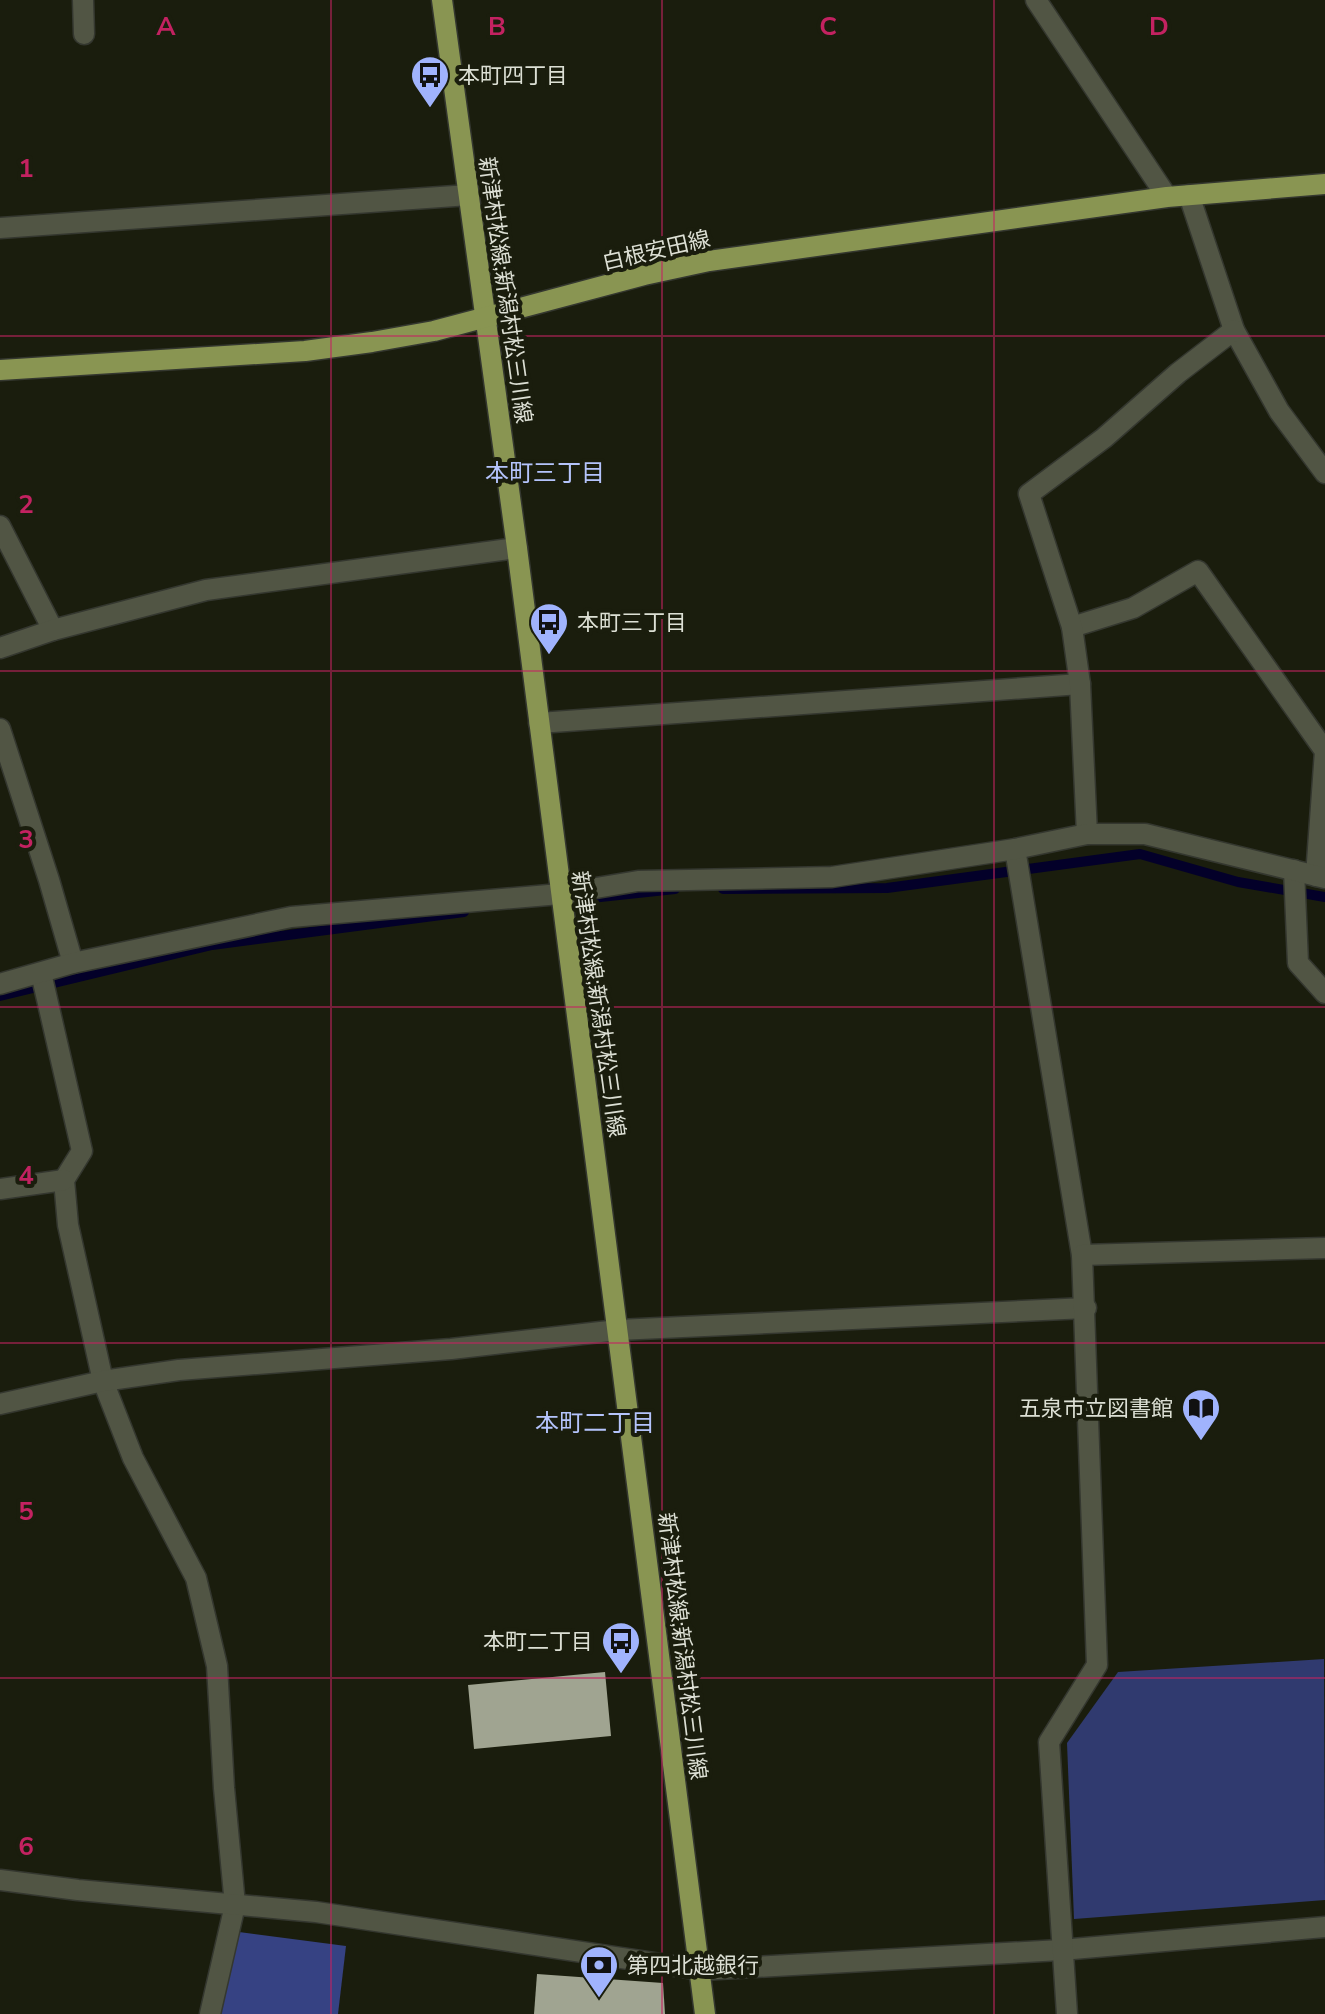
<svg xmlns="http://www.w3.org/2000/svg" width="1325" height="2014" font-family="'Nunito Sans','Noto Sans JP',sans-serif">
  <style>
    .green { fill: #303a6f }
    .forest { fill: #364283 }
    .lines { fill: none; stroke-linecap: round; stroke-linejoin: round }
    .stream { stroke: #030029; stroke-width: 10 }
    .building { fill: #a0a491 }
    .minor-casing { stroke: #34372f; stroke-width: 23 }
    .primary-casing { stroke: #34372f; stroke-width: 23 }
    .minor { stroke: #515544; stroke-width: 20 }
    .primary { stroke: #899552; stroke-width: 20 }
    .grid { fill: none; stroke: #c32261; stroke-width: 2; stroke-opacity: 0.55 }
    .labels { text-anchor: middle; stroke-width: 8; stroke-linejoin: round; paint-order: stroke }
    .poi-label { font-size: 22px; fill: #dcdfd4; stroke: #1a1d0d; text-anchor: start }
    .street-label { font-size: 22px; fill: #dcdfd4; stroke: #1a1d0d }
    .neighbourhood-label { font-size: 24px; fill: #b4c3fb; stroke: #1a1d0d }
    .grid-label { font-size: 26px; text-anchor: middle; font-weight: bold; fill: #c32261; stroke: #1a1d0d; stroke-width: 8; stroke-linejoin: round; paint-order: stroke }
  </style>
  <rect width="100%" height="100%" fill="#1a1d0d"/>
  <path class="green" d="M1324,1659L1325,1900L1074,1919L1067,1743L1118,1672Z"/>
  <path class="forest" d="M239,1932L346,1946L338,2014H221Z"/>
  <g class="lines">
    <g class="stream">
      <path d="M723,889L887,888L1140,854L1238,882L1325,897"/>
      <path d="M591,898L675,889"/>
      <path d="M0,996L212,945L464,912"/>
    </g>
  </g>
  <g class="building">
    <path d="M605,1672L611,1736L474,1749L468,1685Z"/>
    <path d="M537,1974L663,1983L665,2014H534Z"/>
  </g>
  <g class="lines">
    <defs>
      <g id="minor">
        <path d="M83,0L84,34"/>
        <path d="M1036,0L1167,197"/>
        <path d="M1189,195L1234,330L1279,411L1325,473"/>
        <path d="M0,228L469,195"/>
        <path d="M0,526L53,630"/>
        <path d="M1072,627L1133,608L1198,571L1325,751L1316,876"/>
        <path d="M0,648L53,630L206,590L517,548"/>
        <path d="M539,723L1080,684"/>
        <path d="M0,729L49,880L73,963"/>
        <path d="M1087,834L1080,684L1072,627L1029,494L1104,438L1178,373L1234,330"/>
        <path d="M1015,849L1082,1255"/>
        <path d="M1294,870L1298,963L1325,993"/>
        <path d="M41,973L82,1151L64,1180L68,1225L103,1381L133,1458L196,1578L217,1666L224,1788L235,1905L210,2014"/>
        <path d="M0,984L73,963L291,917L560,894L638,881L832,877L1015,849L1087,834H1145L1325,878"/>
        <path d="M0,1189L64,1180"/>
        <path d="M0,1404L103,1381L179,1370L451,1349L618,1330L1086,1308"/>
        <path d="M0,1880L78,1890L316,1912L701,1970L1061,1950L1325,1927"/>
        <path d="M1067,2014L1049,1742L1097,1665L1082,1255L1325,1248"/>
      </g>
      <g id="primary">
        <path d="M442,0L517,548L705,2014"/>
        <path d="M0,370L305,351L372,342L434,331L644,275L709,261L1167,197L1325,184"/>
      </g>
    </defs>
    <use href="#minor" class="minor-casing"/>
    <use href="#primary" class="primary-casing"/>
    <use href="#minor" class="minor"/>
    <use href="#primary" class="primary"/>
  </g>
  <path class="grid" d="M331,0V2014M662,0V2014M994,0V2014M0,336H1325M0,671H1325M0,1007H1325M0,1343H1325M0,1678H1325"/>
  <defs>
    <symbol id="bus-pin" viewBox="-11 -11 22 30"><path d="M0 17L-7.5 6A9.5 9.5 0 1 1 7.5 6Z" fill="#a0b3fd" stroke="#1a1d0d"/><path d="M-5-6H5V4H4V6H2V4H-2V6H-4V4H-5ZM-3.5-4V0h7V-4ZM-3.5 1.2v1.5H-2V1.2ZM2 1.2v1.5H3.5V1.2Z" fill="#111"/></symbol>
    <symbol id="library-pin" viewBox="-11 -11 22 30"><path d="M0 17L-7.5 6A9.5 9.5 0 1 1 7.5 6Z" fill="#a0b3fd" stroke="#1a1d0d"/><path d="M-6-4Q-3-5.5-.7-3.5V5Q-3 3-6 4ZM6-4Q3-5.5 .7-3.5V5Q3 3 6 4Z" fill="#111"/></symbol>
    <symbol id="bank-pin" viewBox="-11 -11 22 30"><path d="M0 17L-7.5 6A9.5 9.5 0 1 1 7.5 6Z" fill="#a0b3fd" stroke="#1a1d0d"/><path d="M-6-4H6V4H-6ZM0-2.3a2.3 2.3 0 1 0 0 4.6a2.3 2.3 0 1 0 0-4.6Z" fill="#111"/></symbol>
  </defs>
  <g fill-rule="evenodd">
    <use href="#bus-pin" x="408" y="53" width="44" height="60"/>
    <use href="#bus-pin" x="527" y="600" width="44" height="60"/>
    <use href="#library-pin" x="1179" y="1386" width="44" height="60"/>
    <use href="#bus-pin" x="599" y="1619" width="44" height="60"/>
    <use href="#bank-pin" x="577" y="1943" width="44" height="60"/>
  </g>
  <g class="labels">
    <g class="poi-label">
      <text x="458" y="83">本町四丁目</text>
      <text x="577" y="630">本町三丁目</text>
      <text x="1173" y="1416" text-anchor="end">五泉市立図書館</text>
      <text x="593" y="1649" text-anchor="end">本町二丁目</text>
      <text x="627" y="1973">第四北越銀行</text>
    </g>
    <g class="street-label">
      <text transform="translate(656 250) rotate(-13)" y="8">白根安田線</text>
      <text transform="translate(506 290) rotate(82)" y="8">新津村松線;新潟村松三川線</text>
      <text transform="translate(599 1004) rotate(82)" y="8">新津村松線;新潟村松三川線</text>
      <text transform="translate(683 1646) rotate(83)" y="8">新津村松線;新潟村松三川線</text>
    </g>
    <g class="neighbourhood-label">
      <text x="545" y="481">本町三丁目</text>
      <text x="595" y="1431">本町二丁目</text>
    </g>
  </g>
  <g class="grid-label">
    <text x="166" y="35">A</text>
    <text x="497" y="35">B</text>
    <text x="828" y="35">C</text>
    <text x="1159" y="35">D</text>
    <text x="26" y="177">1</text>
    <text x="26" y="513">2</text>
    <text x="26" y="848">3</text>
    <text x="26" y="1184">4</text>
    <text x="26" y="1520">5</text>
    <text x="26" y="1855">6</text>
  </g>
</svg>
